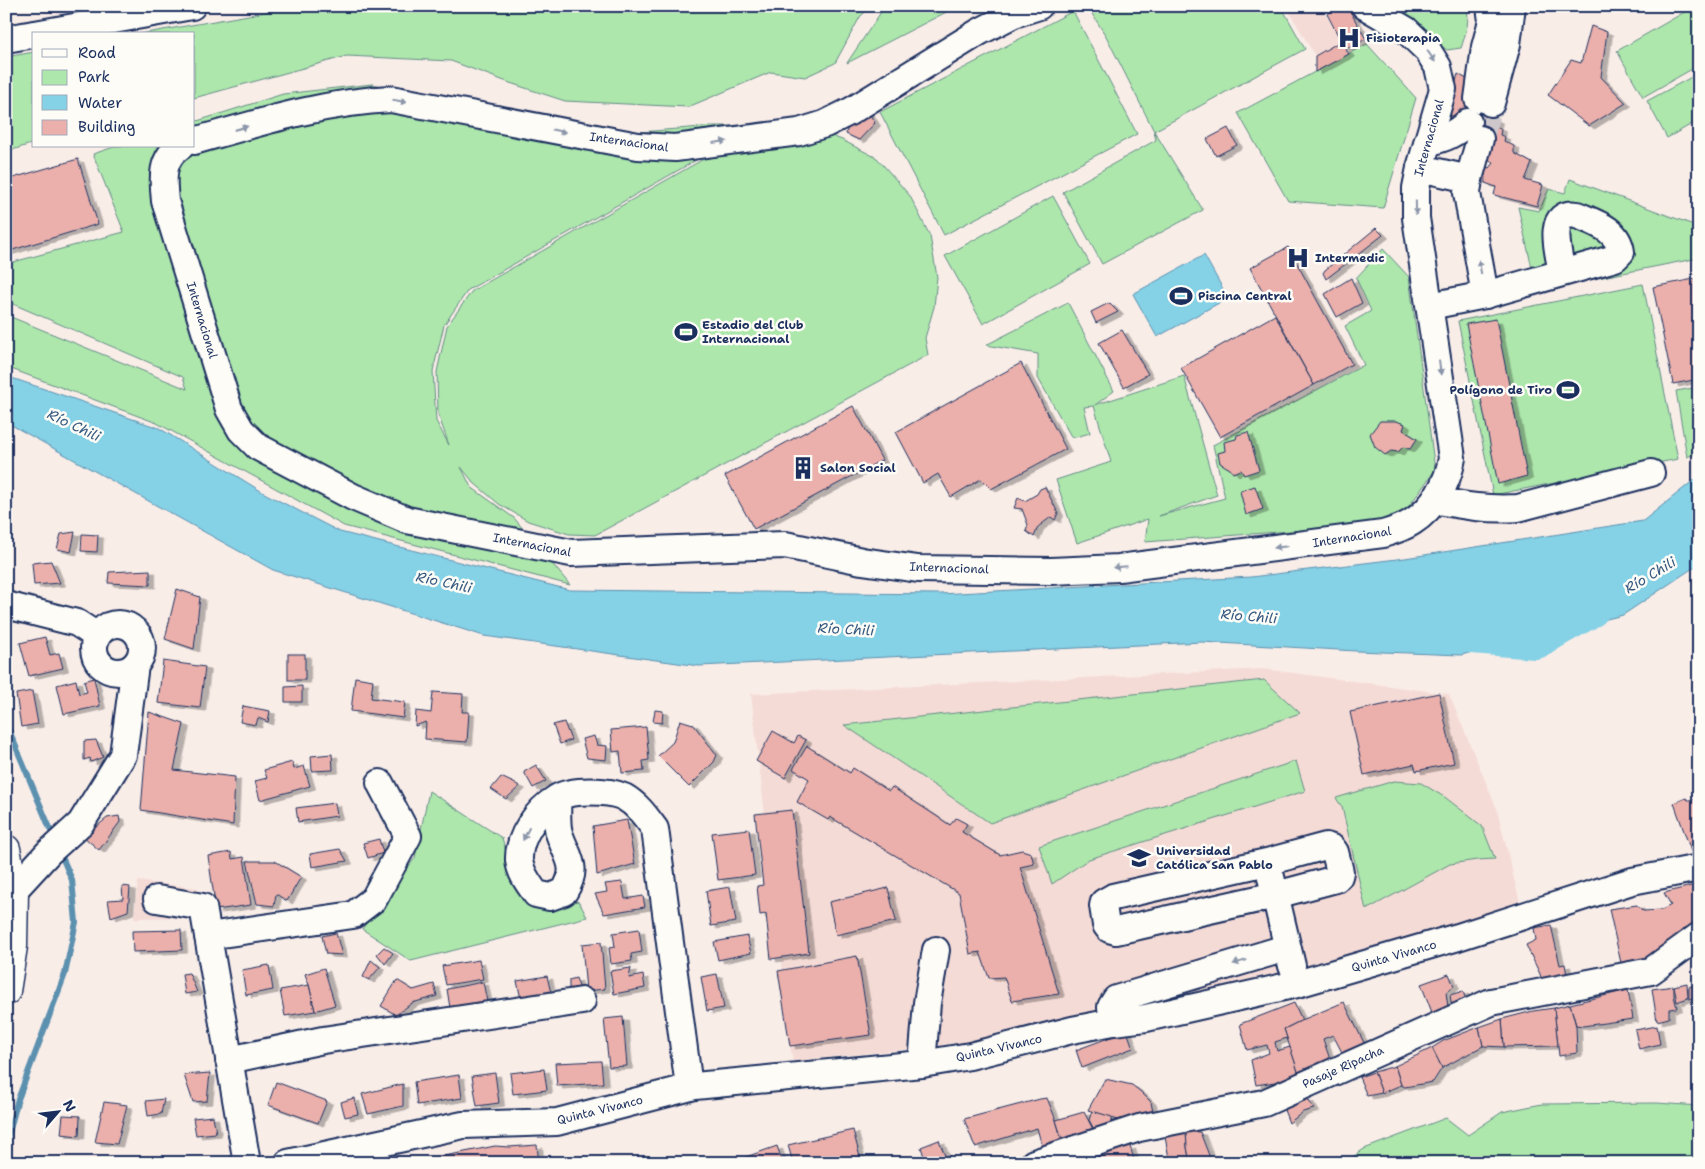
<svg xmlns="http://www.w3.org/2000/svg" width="1705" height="1169" font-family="'Shantell Sans',sans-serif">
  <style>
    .built { fill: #f5dbd6 }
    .green { fill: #ade7ac; stroke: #648b85 }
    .water { fill: #85d1e5; stroke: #5b90af }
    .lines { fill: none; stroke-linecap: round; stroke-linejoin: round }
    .stream { stroke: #5b90af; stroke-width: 6 }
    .river { stroke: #85d1e5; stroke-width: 36 }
    .building { fill: #ebb0ab; stroke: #1b2f5e; filter: url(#shadow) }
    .minor-tunnel { stroke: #cdc7cc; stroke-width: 26; stroke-dasharray: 26 13; stroke-linecap: butt }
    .minor-casing { stroke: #1b2f5e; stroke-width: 30 }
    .major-casing { stroke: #1b2f5e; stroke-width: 31 }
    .minor { stroke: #fdfcf7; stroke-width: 26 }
    .major { stroke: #fdfcf7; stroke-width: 28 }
    .oneway { fill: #8c96aa }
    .labels { text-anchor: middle; stroke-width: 5; stroke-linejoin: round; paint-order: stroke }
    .poi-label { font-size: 12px; font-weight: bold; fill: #1b2f5e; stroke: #fdfcf7; text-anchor: start }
    .street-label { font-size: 12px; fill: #1b2f5e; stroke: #fdfcf7 }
    .water-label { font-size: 14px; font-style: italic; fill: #365880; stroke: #fdfcf7 }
  </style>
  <defs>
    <filter id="shadow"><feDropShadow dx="5.5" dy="3" stdDeviation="0" flood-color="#0004"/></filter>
  </defs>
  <rect width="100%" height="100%" fill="#f9ede8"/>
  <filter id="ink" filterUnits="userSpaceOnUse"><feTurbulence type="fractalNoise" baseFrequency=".02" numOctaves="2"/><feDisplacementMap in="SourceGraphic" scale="10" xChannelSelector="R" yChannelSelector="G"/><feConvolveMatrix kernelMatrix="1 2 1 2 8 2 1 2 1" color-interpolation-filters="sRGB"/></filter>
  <g filter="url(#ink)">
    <g class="built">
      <path d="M1286,6H1321L1341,41L1315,56Z"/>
      <path d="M1264,669L1449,694L1497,809L1521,907L1306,973L1032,1032L929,1047L793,1061L790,1046L784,981L751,694Z"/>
      <path d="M138,881L198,888L200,917L134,918Z"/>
    </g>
    <g class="green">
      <path d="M300,6H871L860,17L835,63L805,77L771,72L688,107L565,101L510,83L451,61L347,56L194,98V34H140Z"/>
      <path d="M885,6H958L847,63Z"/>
      <path d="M1093,6H1281L1305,49L1154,131L1203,210L1102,264L1063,192L1156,140L1154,131L1106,36L1089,9Z"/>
      <path d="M1386,6H1466C1471,18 1465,36 1461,48L1447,50Z"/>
      <path d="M1695,6H1699V65L1643,97L1617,51Z"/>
      <path d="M1073,11L1137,134L944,235L880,112Z"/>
      <path d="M1367,44L1416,98L1383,208L1288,201L1238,113Z"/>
      <path d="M34,52V143L6,152V57Z"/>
      <path d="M1699,73V120L1667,138L1647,101Z"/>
      <path d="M372,84L481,105L572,130L641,132L713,126H756L468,290L444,325L433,371L436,421L449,445L438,414L437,372L447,326L472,291L758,128L801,124L842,140L877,158L910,196L930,236L937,277L934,307L925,338L928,355L595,535L569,534L528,521L499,504L474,483L461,467L471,487L514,518L570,585L344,526L157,423L6,367V315L187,389L183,377L6,301V264L124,232L93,154L117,146H194V122L283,94Z"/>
      <path d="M1570,179L1699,227V258L1537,290L1518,207L1539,211L1549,189L1565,193Z"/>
      <path d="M1053,196L1090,264L983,324L945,256Z"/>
      <path d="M1383,249L1409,277L1435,470L1397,523L1145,542L1148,519L1077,543L1056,480L1111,462L1094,406L1084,407L1090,433L1072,438L1038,378V354L986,345L1068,303L1114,391L1095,405L1184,376L1217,495L1159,516L1225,498L1213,445L1364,365L1345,326L1371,311L1356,278Z"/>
      <path d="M1643,284L1678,459L1493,495L1458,321Z"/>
      <path d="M1699,387V452L1687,457L1676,391Z"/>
      <path d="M1264,680L1300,713L990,823L844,725Z"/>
      <path d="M1296,761L1305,791L1089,859L1052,884L1039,846Z"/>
      <path d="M1394,781L1421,783L1446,798L1482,826L1495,859L1477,860L1450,864L1366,910L1342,807L1336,798Z"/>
      <path d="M429,791L502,838L517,887L579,902L587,917L411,961L362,929L415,858Z"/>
      <path d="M1657,1103L1699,1106V1163H1344L1364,1149L1446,1118L1468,1135L1502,1112L1542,1104Z"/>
    </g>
    <g class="water">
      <path d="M1204,255L1228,298L1157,337L1133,294Z"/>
      <path d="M6,376L159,428L264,493L340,532L570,590L940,594L1251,577L1405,558L1643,521L1699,476V564L1623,615L1461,655L1356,651L1202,642L699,666L484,636L273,570L6,422Z"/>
    </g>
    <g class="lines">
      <g class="stream">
        <path d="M6,723L54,838"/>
        <path d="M6,1145L17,1102L65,974L76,922L72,880L59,850"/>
      </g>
      <path class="river" d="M1472,636L1536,641L1592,609"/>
    </g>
    <g class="building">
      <path d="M1342,6H1347L1366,39L1345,49L1349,54L1315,72V56L1341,41L1327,14Z"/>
      <path d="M1591,26L1607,32L1601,77L1626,103L1589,126L1548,95L1571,60L1581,63Z"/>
      <path d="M1458,74L1472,82L1487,104L1490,117L1497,120L1495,127L1501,129L1500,135L1505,137L1504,141L1514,146V153L1532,163L1525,180L1543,185L1537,206L1494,195L1496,187L1485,183V167L1490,168L1494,163L1477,155L1476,125L1447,114Z"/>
      <path d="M866,108L875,123L859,140L846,134L851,114Z"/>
      <path d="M1228,128L1237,145L1216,156L1207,139Z"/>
      <path d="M78,159L98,224L6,252V180Z"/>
      <path d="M1376,228L1383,235L1326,279L1323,273L1325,270Z"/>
      <path d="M1288,247L1352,364L1314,385L1250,268Z"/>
      <path d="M1351,278L1362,303L1337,317L1325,294Z"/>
      <path d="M1699,278V379L1673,384L1653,287Z"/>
      <path d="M1109,303L1118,312L1096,323L1091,312Z"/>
      <path d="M1275,315L1314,385L1220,437L1181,368Z"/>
      <path d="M1496,319L1527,476L1498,484L1466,324Z"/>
      <path d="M1122,330L1148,374L1124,387L1099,343Z"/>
      <path d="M1021,363L1066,449L991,489L981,479L951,497L938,474L923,483L896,432Z"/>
      <path d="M853,406L882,460L754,529L725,476Z"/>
      <path d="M1380,421H1396L1405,424L1403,430L1417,439L1410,449L1403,447L1398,452L1391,451L1385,455L1375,447L1370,434Z"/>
      <path d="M1248,432L1259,470L1244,475L1241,470L1233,473L1230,469L1220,463L1218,453L1225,451L1224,442L1236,439L1237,435Z"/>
      <path d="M1255,486L1263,509L1246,515L1240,491Z"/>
      <path d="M1045,487L1058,513L1055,520L1051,517L1038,527L1034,537L1026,531L1028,525L1022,509L1014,508L1018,498L1025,501L1037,494L1040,489Z"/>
      <path d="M75,532L71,552L57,549L61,534Z"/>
      <path d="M82,534L98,535L97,552L81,551Z"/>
      <path d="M51,561L60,583L34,585L32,563Z"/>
      <path d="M150,570V585L108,583L109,572Z"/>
      <path d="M177,589L200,597L194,649L165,639Z"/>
      <path d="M45,637L50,655L59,653L63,668L29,676L20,643Z"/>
      <rect x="288" y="654" width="17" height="26"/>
      <path d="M163,661L205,667L200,708L158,703Z"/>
      <path d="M355,677L373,680L371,698L405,702L403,718L351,711Z"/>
      <path d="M94,678L100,706L64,714L57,685L76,680L79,694L87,692L84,681Z"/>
      <path d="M302,686V702H285V687Z"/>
      <path d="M32,691L38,724L21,727L16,694Z"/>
      <path d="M433,692L463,694L462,712H469L467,742L425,739L426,722L415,726L416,711L431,713Z"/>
      <path d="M1439,693L1454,763L1416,771L1414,764L1364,775L1350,712Z"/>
      <path d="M243,706L270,711L268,722L258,718L256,725L240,722Z"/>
      <path d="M655,710L663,711L662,723L653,722Z"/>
      <path d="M149,712L184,724L174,770L235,777L233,825L141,810Z"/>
      <path d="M680,720L693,724L717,755L714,762L689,787L658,756L673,742Z"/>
      <path d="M564,722L571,740L560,744L553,725Z"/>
      <path d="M646,727L649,760L643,761L644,771L622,773L620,751L613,752L611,730Z"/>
      <path d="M773,731L794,743L798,736L806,740L785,778L756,761Z"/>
      <path d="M594,736L597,745L607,746L606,760L587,758L582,739Z"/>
      <path d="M96,740L103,757L91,762L90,758L84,760V741Z"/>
      <path d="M807,746L850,773L853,768L889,791L892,787L950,825L956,818L967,824L962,832L1000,855L1022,850L1031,853L1034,864L1020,867L1059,994L1012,1001L1004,977L989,978L980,952L970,954L959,893L830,817L828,820L797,802L809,779L793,769Z"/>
      <path d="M332,754L333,770L312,771L311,756Z"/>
      <path d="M292,762L294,769L304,766L310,786L260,800L255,781L267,778L264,770Z"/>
      <path d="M536,765L546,781L533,788L524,772Z"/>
      <path d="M501,777L520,786L506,799L491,789Z"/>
      <path d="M1686,798L1688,800L1699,799V855L1693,857L1674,803Z"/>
      <path d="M335,803L337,816L298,822L296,808Z"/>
      <path d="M792,810L809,953L771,959L766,914L760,915L757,886L763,885L755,814Z"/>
      <path d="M119,816L120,822L99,850L84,837L107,818Z"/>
      <path d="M627,820L635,864L597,875L593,826Z"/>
      <path d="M749,829L755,875L718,880L712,833Z"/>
      <path d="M379,839L383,853L368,858L363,843Z"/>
      <path d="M340,849L347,861L312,867L310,854Z"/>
      <path d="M231,852L232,859L244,857L251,905L216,910L208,856Z"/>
      <path d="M247,861H275L301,877L287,901L276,894L274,906L257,904Z"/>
      <path d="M622,882L625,899L643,896L645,907L604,914L595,894L607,892L605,884Z"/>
      <path d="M1699,884V926L1657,954L1626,970L1621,963L1609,909L1637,905L1643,911L1662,910L1671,905L1664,893Z"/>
      <path d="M122,886L130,887L128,911L111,917L108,900L123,899Z"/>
      <path d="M730,887L736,922L711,926L706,891Z"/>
      <path d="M888,888L896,921L836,935L829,902Z"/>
      <path d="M1551,925L1560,965L1565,964L1568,981L1543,987L1540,974L1526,945L1536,940L1534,928Z"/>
      <path d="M639,929L642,952L631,954L632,961L611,964L609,948L615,947L613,933Z"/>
      <path d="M181,930L182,950L133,952L132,931Z"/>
      <path d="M336,933L342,955L326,954L322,936Z"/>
      <path d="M747,936L751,953L718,960L714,942Z"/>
      <path d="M601,942L605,989L586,991L582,944Z"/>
      <path d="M384,947L393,953L385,964L377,954Z"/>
      <path d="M857,956L871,1035L790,1046L778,971Z"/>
      <path d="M371,960L380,967L369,980L363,977Z"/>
      <path d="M479,960L483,979L446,985L442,966Z"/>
      <path d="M269,965L273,990L246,995L242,970Z"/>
      <path d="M324,968L335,1005L315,1011L309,985L305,974Z"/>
      <path d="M631,968L629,978L643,975L645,988L614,994L610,971Z"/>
      <path d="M189,973L197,992L185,994L182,974Z"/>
      <path d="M717,974L724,1008L707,1011L701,977Z"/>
      <path d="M1449,974L1454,986L1446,992L1449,1015L1435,1020L1421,984Z"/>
      <path d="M547,976L551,993L521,999L517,981Z"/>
      <path d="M576,978L582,995H569V980Z"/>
      <path d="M397,980L413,990L434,984L437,996L412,1003L396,1015L381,1006Z"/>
      <path d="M483,982L487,1001L450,1008L447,989Z"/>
      <path d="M1687,983L1688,998L1677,1002L1674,986Z"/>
      <path d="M1699,984V997L1689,999V987Z"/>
      <path d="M309,985L315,1011L285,1016L280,990Z"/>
      <path d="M1674,986V996L1677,1008L1669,1009V1018L1657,1021L1652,989Z"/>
      <path d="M1628,990L1633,1019L1583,1026L1576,1025L1570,1004Z"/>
      <path d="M1463,991L1468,1007L1453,1014L1450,995Z"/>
      <path d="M1344,1002L1367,1049L1346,1060L1333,1035L1323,1039L1332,1065L1300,1078L1284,1029L1302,1020Z"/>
      <path d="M1294,1003L1302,1020L1284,1029L1287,1038L1275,1042L1277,1051L1290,1047L1300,1078L1256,1085L1251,1060L1269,1053L1267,1045L1247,1050L1240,1024Z"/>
      <path d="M1570,1004L1576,1026L1577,1053L1559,1056L1554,1008Z"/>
      <path d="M1554,1008L1558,1046L1504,1047L1502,1019L1533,1011Z"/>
      <path d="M623,1017L627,1066L609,1067L604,1019Z"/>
      <path d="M1502,1019L1504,1047L1483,1046L1479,1027Z"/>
      <path d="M1657,1026L1660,1044L1639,1049L1635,1030Z"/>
      <path d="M1479,1027L1483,1046L1442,1068L1432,1048L1443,1041Z"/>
      <path d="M1127,1031L1133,1048L1082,1068L1076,1050Z"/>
      <path d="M1432,1048L1442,1068L1433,1082L1405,1087L1401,1085L1395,1066Z"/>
      <path d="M601,1061L603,1083L557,1086L555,1063Z"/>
      <path d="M1395,1066L1401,1085L1382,1093L1374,1072Z"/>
      <path d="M544,1069L547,1090L513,1094L510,1073Z"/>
      <path d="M1374,1072L1382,1093L1367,1096L1359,1077Z"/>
      <path d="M210,1073L207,1101L193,1102L184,1075Z"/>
      <path d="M495,1073L499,1103L477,1106L472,1076Z"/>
      <path d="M459,1075L462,1098L417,1105L414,1082Z"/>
      <path d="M1105,1079L1132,1085L1141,1092L1151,1102L1155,1123L1124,1122L1088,1110Z"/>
      <path d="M276,1082L327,1101L318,1123L268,1105Z"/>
      <path d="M403,1084V1106L368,1114L362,1094Z"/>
      <path d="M354,1098L358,1114L345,1117L341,1102Z"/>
      <path d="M1047,1098L1056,1120L1063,1144L1043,1150L1037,1128L975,1147L964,1119L1040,1099Z"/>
      <path d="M164,1099L161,1114L148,1116L146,1101Z"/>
      <path d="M1308,1099L1314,1109L1303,1112L1289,1123L1284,1110Z"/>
      <path d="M104,1102L127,1105L117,1144L95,1142Z"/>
      <path d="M1092,1111L1112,1117L1113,1131L1096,1133L1089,1120Z"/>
      <path d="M1084,1112L1095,1133L1063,1143L1056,1120Z"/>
      <path d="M63,1115L80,1116L79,1136L61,1134Z"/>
      <path d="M213,1116L216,1133L196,1135L193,1118Z"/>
      <path d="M853,1130L861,1161L855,1163H829L827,1160L818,1163H793L788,1145Z"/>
      <path d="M1186,1131L1187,1147L1190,1163H1170L1165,1137Z"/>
      <path d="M1186,1131L1200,1132L1212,1163H1190L1187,1147Z"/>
      <path d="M939,1140L947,1161L942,1163H926L921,1147Z"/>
      <path d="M537,1145L539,1163H409L495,1146L509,1147Z"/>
      <path d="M777,1146L783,1163H744L743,1158Z"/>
      <path d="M1130,1146L1135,1163L1103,1162L1102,1155Z"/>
      <path d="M1102,1155L1104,1163H1079Z"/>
    </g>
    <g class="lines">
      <path class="minor-tunnel" d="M1480,139L1491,103"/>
      <defs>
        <g id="minor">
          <path d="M35,34L192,6"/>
          <path d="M6,39L34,34"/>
          <path d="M1478,99L1485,47L1492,21L1490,6"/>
          <path d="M1491,103L1507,44L1512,6"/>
          <path d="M194,141C258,123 324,102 391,99L638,146L675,148L799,132L825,124L851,111L979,32L1014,14L1039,6"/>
          <path d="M1427,143C1445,138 1454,135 1468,122"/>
          <path d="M181,146C160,158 163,181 165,201L229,409L241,430L258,447L353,497L407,520L571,553L785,545L862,561L918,569L1051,571L1119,568L1383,534C1393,531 1403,528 1412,522C1434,508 1448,483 1452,458L1416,218V188L1420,168L1443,89L1438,67L1428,51L1406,30L1365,6"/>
          <path d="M1420,168L1469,179L1480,139"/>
          <path d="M1485,295L1615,258L1621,252C1618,229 1596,223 1577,215C1545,209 1559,255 1562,272"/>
          <path d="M1430,306L1485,295L1467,193L1469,179"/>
          <path d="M1434,500C1464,506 1488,510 1518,508L1651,473"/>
          <path d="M6,605L77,623L97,636"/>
          <circle cx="118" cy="648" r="24"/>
          <path d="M557,798C558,809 556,823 559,833C567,858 580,866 564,892L550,897L536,894C529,884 520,873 519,860C518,837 537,810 557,798C571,789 609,790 624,797C638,805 646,817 655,829L689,1087"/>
          <path d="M1326,846L1332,848L1335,852L1340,872L1339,876L1336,879L1276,895L1116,931L1109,929L1106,925L1103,906L1104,902L1113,897L1267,862Z"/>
          <path d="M1271,877L1292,966"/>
          <path d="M14,890L48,853L81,823L123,755L135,665"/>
          <path d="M157,899L203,907L247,1163"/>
          <path d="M208,936L353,915L374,899L408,836L380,783"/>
          <path d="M1113,1022L1111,1007L1116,999L1286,948"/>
          <path d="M229,1060L323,1040L582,1001"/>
          <path d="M922,1064L927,1003L936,950"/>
          <path d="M288,1163L463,1125L557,1122L695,1086L922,1064L970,1056L1072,1030L1113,1022L1146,1018L1297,984L1458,937L1632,881L1699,868"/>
          <path d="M1034,1163L1139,1128L1264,1103L1491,1002L1651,971L1699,936"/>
        </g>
        <path id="major" d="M6,849L14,890L13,946L6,991"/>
      </defs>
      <use href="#minor" class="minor-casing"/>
      <use href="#major" class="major-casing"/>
      <use href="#minor" class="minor"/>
      <use href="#major" class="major"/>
    </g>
    <defs><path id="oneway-solid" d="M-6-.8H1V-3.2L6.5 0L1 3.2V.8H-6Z" transform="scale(1.25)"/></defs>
    <g class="oneway">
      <use href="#oneway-solid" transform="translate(1431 56) rotate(55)"/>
      <use href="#oneway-solid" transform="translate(400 101) rotate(10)"/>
      <use href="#oneway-solid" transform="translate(241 128) rotate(-15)"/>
      <use href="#oneway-solid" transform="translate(559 131) rotate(12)"/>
      <use href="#oneway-solid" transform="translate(720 142) rotate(-7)"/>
      <use href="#oneway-solid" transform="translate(1416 208) rotate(89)"/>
      <use href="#oneway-solid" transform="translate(1480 267) rotate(-100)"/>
      <use href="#oneway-solid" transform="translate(1440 368) rotate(82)"/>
      <use href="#oneway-solid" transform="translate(1281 547) rotate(173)"/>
      <use href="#oneway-solid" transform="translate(1120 567) rotate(175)"/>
      <use href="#oneway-solid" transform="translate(526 834) rotate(116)"/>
      <use href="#oneway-solid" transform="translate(1240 962) rotate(164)"/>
    </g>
  </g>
  <defs>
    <symbol id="hospital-bare" viewBox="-9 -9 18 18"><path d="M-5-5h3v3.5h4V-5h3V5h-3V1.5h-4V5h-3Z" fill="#1b2f5e" stroke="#fdfcf7" stroke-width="2.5" paint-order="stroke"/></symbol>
    <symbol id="stadium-bare" viewBox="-9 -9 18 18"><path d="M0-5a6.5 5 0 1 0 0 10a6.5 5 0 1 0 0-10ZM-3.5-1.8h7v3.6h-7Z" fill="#1b2f5e" stroke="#fdfcf7" stroke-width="2.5" paint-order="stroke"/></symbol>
    <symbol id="building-bare" viewBox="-9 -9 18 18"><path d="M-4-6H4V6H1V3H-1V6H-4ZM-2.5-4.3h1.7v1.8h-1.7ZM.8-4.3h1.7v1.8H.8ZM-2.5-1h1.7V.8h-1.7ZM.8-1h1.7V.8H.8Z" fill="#1b2f5e" stroke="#fdfcf7" stroke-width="2.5" paint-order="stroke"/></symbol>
    <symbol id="university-bare" viewBox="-9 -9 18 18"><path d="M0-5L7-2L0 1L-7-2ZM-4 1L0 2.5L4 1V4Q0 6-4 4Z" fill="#1b2f5e" stroke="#fdfcf7" stroke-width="2.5" paint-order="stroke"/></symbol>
  </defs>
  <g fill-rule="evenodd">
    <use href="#hospital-bare" x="1333" y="22" width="32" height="32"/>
    <use href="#hospital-bare" x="1282" y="242" width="32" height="32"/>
    <use href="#stadium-bare" x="1165" y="280" width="32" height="32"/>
    <use href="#stadium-bare" x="670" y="316" width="32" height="32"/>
    <use href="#stadium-bare" x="1552" y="374" width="32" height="32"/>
    <use href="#building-bare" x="787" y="452" width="32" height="32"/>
    <use href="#university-bare" x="1123" y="842" width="32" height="32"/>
  </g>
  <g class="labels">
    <g class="poi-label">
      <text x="1366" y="42">Fisioterapia</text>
      <text x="1315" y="262">Intermedic</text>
      <text x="1198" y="300">Piscina Central</text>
      <text x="702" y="329">Estadio del Club<tspan x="702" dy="14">Internacional</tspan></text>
      <text x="1552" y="394" text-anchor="end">Polígono de Tiro</text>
      <text x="820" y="472">Salon Social</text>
      <text x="1156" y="855">Universidad<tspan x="1156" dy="14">Católica San Pablo</tspan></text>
    </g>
    <g class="street-label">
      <text transform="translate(1429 138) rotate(-74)" y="4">Internacional</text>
      <text transform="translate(629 142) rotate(8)" y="4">Internacional</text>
      <text transform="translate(202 320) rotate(73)" y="4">Internacional</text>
      <text transform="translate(1352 537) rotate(-9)" y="4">Internacional</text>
      <text transform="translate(532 545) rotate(11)" y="4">Internacional</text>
      <text transform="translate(949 568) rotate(2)" y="4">Internacional</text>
      <text transform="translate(1394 956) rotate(-16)" y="4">Quinta Vivanco</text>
      <text transform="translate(999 1048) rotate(-13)" y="4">Quinta Vivanco</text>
      <text transform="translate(1343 1067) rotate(-24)" y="4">Pasaje Ripacha</text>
      <text transform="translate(600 1110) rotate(-14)" y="4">Quinta Vivanco</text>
    </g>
    <g class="water-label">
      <text transform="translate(74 425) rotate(25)" y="5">Río Chili</text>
      <text transform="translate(1650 575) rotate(-31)" y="5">Río Chili</text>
      <text transform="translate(444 582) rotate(12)" y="5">Río Chili</text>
      <text transform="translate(1249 616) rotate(5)" y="5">Río Chili</text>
      <text transform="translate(846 629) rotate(3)" y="5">Río Chili</text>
    </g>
  </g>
  <rect width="1705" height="1169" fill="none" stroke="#fdfcf7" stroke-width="25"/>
  <rect x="12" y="12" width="1680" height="1144" fill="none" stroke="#1b2f5e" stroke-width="2" filter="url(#ink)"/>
  <rect x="32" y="32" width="162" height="115" fill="#fdfcf7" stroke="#a3aaba"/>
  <rect x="42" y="49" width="25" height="8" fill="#fdfcf7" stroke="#a3aaba"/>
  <text x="78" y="58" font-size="15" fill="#1b2f5e">Road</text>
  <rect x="42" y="70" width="25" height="15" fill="#ade7ac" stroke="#a3aaba"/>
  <text x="78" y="82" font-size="15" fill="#1b2f5e">Park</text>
  <rect x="42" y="95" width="25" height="15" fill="#85d1e5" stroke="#a3aaba"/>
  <text x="78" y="108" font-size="15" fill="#1b2f5e">Water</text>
  <rect x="42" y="120" width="25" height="15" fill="#ebb0ab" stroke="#a3aaba"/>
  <text x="78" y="132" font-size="15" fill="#1b2f5e">Building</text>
  <g transform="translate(58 1112) rotate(62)" stroke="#fdfcf7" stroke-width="4" paint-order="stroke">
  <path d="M0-4L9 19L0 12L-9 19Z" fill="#1b2f5e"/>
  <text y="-8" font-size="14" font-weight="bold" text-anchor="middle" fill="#1b2f5e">N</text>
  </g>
</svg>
